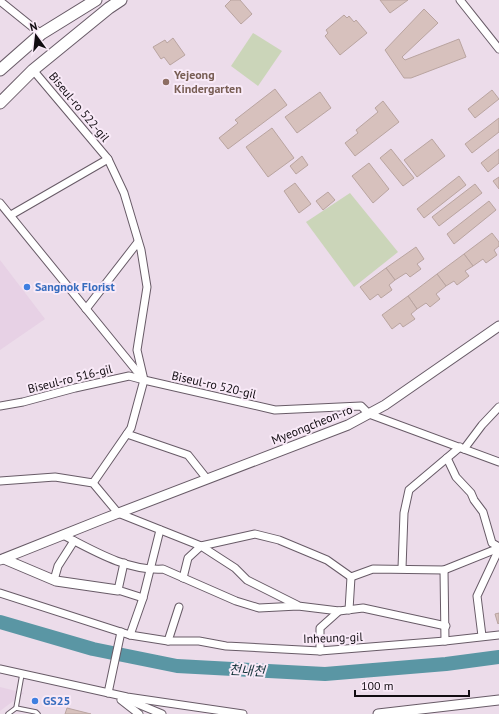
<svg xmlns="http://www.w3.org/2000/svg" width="499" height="714" font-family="'PT Sans','Noto Sans KR',sans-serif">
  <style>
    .built { fill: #e7d1e5 }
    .green { fill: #cbd5b9 }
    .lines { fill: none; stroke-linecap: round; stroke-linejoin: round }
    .river { stroke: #5a96a4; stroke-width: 14 }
    .building { fill: #d7c1bd; stroke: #b9a4a0 }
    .lane-casing { stroke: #685b67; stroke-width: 5.5 }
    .street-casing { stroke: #685b67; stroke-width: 9 }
    .secondary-casing { stroke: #685b67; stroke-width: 11 }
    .primary-casing { stroke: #685b67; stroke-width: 13 }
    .lane { stroke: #fff; stroke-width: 3.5 }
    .street { stroke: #fff; stroke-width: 7 }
    .secondary { stroke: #fff; stroke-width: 9 }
    .primary { stroke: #fff; stroke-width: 11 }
    .education-dot { fill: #8d6e63; stroke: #f9eaf8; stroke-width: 1.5 }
    .shop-dot { fill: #3f7fe0; stroke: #f9eaf8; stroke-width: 1.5 }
    .labels { text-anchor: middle; stroke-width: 4; stroke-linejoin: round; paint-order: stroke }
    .education-label { font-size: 12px; font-weight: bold; fill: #785e54; stroke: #f9eaf8; text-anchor: start }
    .street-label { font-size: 12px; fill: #110c11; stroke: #f9eaf8 }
    .shop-label { font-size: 12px; font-weight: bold; fill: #366cbe; stroke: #f9eaf8; text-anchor: start }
    .water-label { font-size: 13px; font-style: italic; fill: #123138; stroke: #f9eaf8 }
  </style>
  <rect width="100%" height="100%" fill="#ecdcea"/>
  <g class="built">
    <path d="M0,260L45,319L0,350Z"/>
    <path d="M0,687L24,693L0,711Z"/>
  </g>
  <g class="green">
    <path d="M253,33L282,51L258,86L231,66Z"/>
    <path d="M350,193L398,252L354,287L306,222Z"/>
  </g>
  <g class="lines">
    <path class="river" d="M0,622L93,649L177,666L325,674L446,664L499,657"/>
  </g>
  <g class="building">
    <path d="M231,0H240L252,14L241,24L225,6Z"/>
    <path d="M380,0H408L390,13Z"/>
    <path d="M424,9L438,23L402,57L405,60L459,39L466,57L411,78H404L385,50Z"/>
    <path d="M344,15L347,18L349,16L354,22L356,20L367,33L340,55L325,36L328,33L326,30Z"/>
    <path d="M173,38L185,55L170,65L164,57L161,59L153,47L165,40L167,43Z"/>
    <path d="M275,89L287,105L228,149L219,138L238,123L235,120Z"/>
    <path d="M492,90L499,99L475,118L468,109Z"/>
    <path d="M320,92L331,108L297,133L285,117Z"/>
    <path d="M383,101L399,122L355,156L345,143L358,133L356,130L378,112L375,108Z"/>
    <path d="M499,118V132L472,153L465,144Z"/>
    <path d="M272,128L294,158L268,177L246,147Z"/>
    <path d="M432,139L445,156L417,177L404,160Z"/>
    <path d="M391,149L414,178L403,186L380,158Z"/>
    <path d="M499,149V163L488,172L481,163Z"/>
    <path d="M302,156L308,165L296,174L290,166Z"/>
    <path d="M369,163L389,189L373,203L352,176Z"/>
    <path d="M459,176L466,185L424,218L417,209Z"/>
    <path d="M499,177V189L493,181Z"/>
    <path d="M295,183L311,204L299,213L284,191Z"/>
    <path d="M475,184L482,193L439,226L432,217Z"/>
    <path d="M328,192L335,200L323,210L316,201Z"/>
    <path d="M489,201L496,210L454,244L447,234Z"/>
    <path d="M492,233L499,242V246L494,250L497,255L486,263L483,259L473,266L464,254Z"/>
    <path d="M416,247L424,259L417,264L421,269L410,277L406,273L395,280L386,268Z"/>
    <path d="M464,254L473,266L465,271L469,276L457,285L454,281L446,286L437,274Z"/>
    <path d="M386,268L395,280L389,285L392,290L381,298L378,294L370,300L360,287Z"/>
    <path d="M437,274L446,286L436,294L440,299L430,307L426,303L417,309L408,296Z"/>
    <path d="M408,296L417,309L411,314L415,319L403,327L400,323L392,329L382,315Z"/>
    <path d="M499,613V623L498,624L495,614Z"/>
    <path d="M67,708L91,714H65Z"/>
  </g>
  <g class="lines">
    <defs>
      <g id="lane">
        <path d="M16,708L36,712L38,714"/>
        <path d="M8,714L16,708L22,674"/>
      </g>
      <g id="street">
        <path d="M460,0L499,49"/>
        <path d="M0,1L41,34"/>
        <path d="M33,70L108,159L124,193L141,250L147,287L137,350L144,380L131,428L93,483"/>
        <path d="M0,203L144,380L275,410L361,406L369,414L499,462"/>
        <path d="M11,215L108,159"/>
        <path d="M86,309L138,242"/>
        <path d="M0,406L23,402L75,388L129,376L144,380"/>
        <path d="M127,434L188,455L207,479"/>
        <path d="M464,449L482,425L499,407"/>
        <path d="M447,458L456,477L471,493L474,500L483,512L492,543L499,547"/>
        <path d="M0,481L55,477L93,483L118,513L201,546L255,534L279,540L327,560L351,577L373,569L444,570L499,548"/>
        <path d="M63,535C94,551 127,571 163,569L236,601L259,608L298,606L339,611L363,608L446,626"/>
        <path d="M124,563L118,590L143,598"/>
        <path d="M402,568L404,513L409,490L460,447"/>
        <path d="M444,570L445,641"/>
        <path d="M183,578L188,558L201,546L235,568L247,580L297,605"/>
        <path d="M54,580L58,566L74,541"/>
        <path d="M0,593L130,635L168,641H199L226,646L320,651L445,641L499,635"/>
        <path d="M349,610L351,577"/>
        <path d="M130,635L143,598L160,530"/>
        <path d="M482,636L477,596L499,549"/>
        <path d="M168,641L179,607"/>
        <path d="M320,651V628L339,611"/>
        <path d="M0,669L127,697L243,714"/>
        <path d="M108,693L121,632"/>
        <path d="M126,699L162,714"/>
        <path d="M121,700L139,714"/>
      </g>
      <g id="secondary">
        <path d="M4,559L56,581L118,590"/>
        <path d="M0,560L103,519L348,425L385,405L499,326"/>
        <path d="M378,714L499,700"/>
      </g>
      <g id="primary">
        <path d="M0,70L41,34L96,0"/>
        <path d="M0,103L33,70L109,8L121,0"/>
      </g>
    </defs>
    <use href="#lane" class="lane-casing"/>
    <use href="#street" class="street-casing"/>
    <use href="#secondary" class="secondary-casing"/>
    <use href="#primary" class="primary-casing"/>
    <use href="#lane" class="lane"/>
    <use href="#street" class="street"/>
    <use href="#secondary" class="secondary"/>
    <use href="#primary" class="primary"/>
  </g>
  <circle class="education-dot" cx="166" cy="82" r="4"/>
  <g class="shop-dot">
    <circle cx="27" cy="287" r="4"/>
    <circle cx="35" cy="701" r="4"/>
  </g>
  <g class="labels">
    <g class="education-label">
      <text x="174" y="79">Yejeong<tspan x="174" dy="14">Kindergarten</tspan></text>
    </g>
    <g class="street-label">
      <text transform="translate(79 107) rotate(50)" y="4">Biseul-ro 522-gil</text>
      <text transform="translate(70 379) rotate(-14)" y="4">Biseul-ro 516-gil</text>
      <text transform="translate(214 385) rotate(13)" y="4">Biseul-ro 520-gil</text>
      <text transform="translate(312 425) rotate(-22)" y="4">Myeongcheon-ro</text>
      <text transform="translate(333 638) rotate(-2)" y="4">Inheung-gil</text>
    </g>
    <g class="shop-label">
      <text x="35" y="291">Sangnok Florist</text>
      <text x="43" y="705">GS25</text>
    </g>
    <g class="water-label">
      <text transform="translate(247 670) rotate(3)" y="5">천내천</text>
    </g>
  </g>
  <g transform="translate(36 36) rotate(345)" stroke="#f9eaf8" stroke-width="3" paint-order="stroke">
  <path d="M0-3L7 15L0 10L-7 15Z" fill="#110c11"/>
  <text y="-6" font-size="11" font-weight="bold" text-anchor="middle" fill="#110c11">N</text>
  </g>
  <path d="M355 690v6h114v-6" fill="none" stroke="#110c11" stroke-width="2"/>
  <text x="361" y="690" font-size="12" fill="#110c11" stroke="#f9eaf8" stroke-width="3" paint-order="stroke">100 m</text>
</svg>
